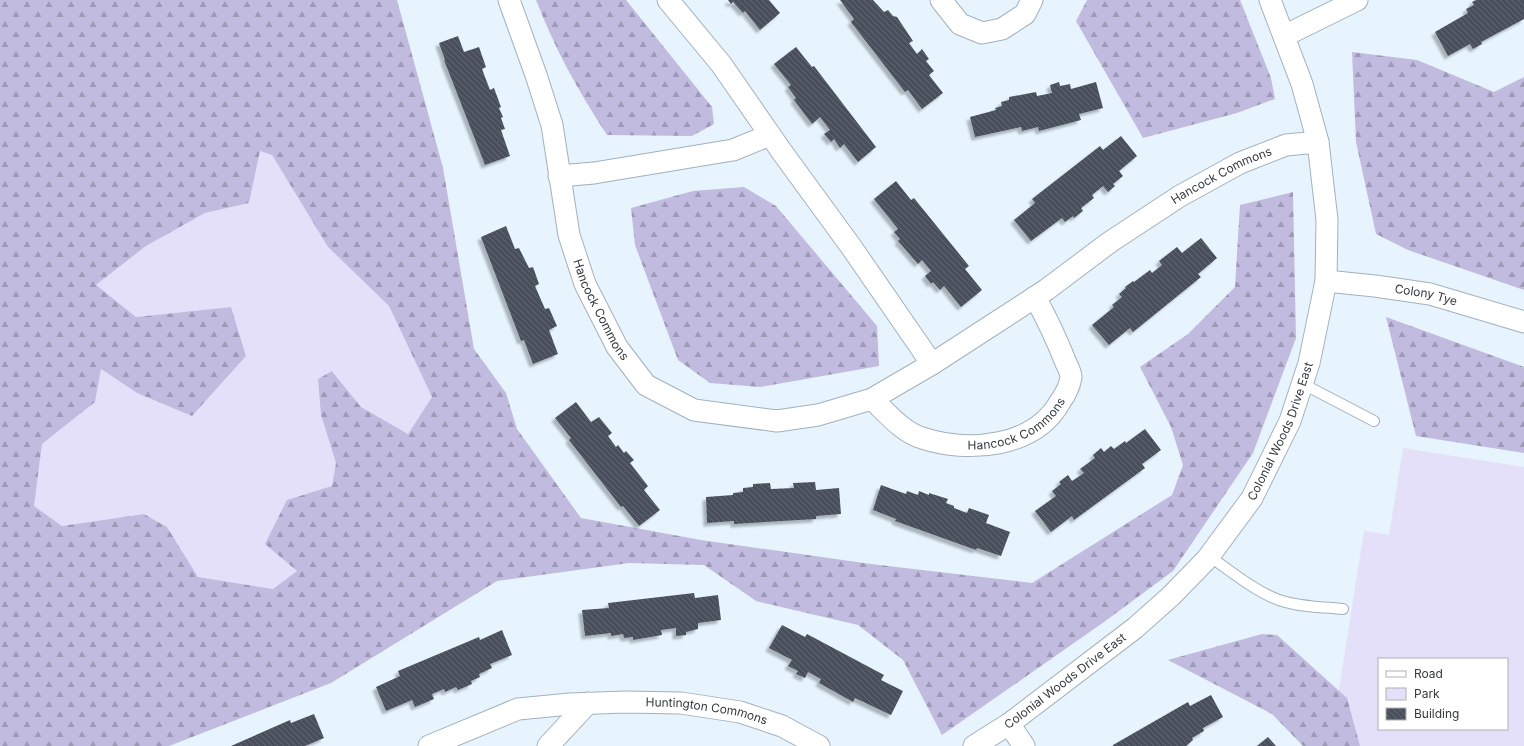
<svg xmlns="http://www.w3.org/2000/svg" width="1524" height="746" font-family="Inter,sans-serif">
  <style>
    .green { fill: #e4e0f9; fill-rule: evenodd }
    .forest { fill: url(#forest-firs); fill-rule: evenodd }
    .building { fill: url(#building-back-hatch); filter: url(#shadow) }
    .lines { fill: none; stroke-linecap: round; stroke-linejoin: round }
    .service-casing { stroke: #a2b1bd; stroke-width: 12 }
    .minor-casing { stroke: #a2b1bd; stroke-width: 23 }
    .service { stroke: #fff; stroke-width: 10 }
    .minor { stroke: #fff; stroke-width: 21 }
    .labels { text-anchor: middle; stroke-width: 4; stroke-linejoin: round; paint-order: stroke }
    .street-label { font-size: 12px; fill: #343a3f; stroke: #fff }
  </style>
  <defs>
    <pattern id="forest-firs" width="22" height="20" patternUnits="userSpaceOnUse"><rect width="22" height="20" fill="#c1bbe0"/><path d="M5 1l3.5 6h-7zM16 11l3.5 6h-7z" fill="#9e99b7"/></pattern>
    <pattern id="building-back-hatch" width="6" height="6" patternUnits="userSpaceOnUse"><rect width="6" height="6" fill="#4a505d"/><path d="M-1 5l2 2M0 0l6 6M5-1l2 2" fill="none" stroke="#626772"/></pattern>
    <filter id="shadow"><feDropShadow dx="-3.5" dy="3.5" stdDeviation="1" flood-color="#0004"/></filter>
  </defs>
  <rect width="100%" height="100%" fill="#e7f4fe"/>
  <g class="green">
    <path d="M260,151L272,155L328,247L389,306L432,397L408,434L361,407L333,371L321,415L336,463L332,487L287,500L298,571L273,589L198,577L167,527L144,514L62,526L34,506L42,444L95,402L101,369L137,393L231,307L136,317L95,286L146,246L205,213L249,203Z"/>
    <path d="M1403,448L1524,467V746H1330L1364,531L1389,535ZM1379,659H1507V729H1379Z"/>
  </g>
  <g class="forest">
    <path d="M0,0H397L443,168L474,349L506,393L517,429L581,518L701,540L871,564L1032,583L1172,495L1183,465L1171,427L1140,367L1188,334L1235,287L1240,205L1293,192L1296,338L1253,453L1173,571L1104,622L942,735L903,660L858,625L756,601L704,565L629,563L497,581L331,683L169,746H0ZM260,151L272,155L328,247L389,306L432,397L408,434L361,407L332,371L318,379L321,415L336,463L332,486L287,500L265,544L297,571L273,589L198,577L167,527L144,514L62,526L34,506L42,444L95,402L101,369L137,393L192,416L246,356L231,307L136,317L96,285L146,246L205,213L249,203Z"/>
    <path d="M536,0H626L712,107L714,124L692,136L607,135C578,91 555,49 536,0Z"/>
    <path d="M1087,0H1240L1271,78L1275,99L1237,113L1143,138L1076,21Z"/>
    <path d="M1352,52L1417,60L1494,92L1524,77V290L1408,250L1376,234L1356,142Z"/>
    <path d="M744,187L776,206L877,326L879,366L760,387L710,383L678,360L635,245L631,208L693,191Z"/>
    <path d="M1386,317L1524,367V453L1416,436Z"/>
    <path d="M1262,634L1277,635L1347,698L1360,746H1303L1272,714L1168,660Z"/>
  </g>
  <g class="building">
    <path d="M728,0H769L780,13L760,30L745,11L743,13L733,2L731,4Z"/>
    <path d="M840,0H873L884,12L888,10L893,16L897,17L913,41L909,43L917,54L922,49L929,59L926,61L934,71L929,75L943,93L922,109L908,90L905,92L851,22L854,19Z"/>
    <path d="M1476,0H1524V19L1481,42L1482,44L1473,49L1470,44L1448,56L1435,32L1468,13L1466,9L1474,5L1472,2Z"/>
    <path d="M458,36L464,52L479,47L486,67L482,69L490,90L494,88L501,107L499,108L503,117L501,118L505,129L501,130L510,156L485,165L444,60H445L439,43Z"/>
    <path d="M796,47L812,67L814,66L876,147L858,162L844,144L840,148L834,139L831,142L824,134L830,130L820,117L812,124L794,100L796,98L788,87L791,85L774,64Z"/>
    <path d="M1059,82L1060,86L1070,84L1071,89L1096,82L1103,108L1079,114L1081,120L1039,131L1038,127L1022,131L1021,127L975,137L970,117L996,110L995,108L1002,106L1001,102L1009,100V97L1036,92L1037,96L1052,93L1050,85Z"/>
    <path d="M1121,136L1137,156L1119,171L1123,176L1113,184L1115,186L1108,192L1103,186L1092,195L1094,198L1081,208L1083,211L1074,218L1073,216L1065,222L1062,218L1031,241L1014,220L1035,203L1032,199L1100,146L1103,150Z"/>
    <path d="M896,181L911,200L914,198L969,266L965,269L982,290L961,307L944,286L940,290L933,282L931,284L925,276L931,271L922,260L918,264L898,241L900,239L894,232L898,229L874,199Z"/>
    <path d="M506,226L515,249L519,248L529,268L533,267L539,284L535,286L545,309L549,308L557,326L549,330L558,354L533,364L524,340L521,341L481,237Z"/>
    <path d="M1201,238L1217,258L1198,274L1201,277L1133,332L1130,328L1109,345L1092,325L1114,307L1112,305L1122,297L1119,294L1126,288L1125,287L1133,281L1134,282L1150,270L1152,273L1162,265L1159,261L1177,247L1182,253Z"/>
    <path d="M576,402L591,422L599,417L612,433L608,436L616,447L618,445L624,453L626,451L634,460L630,463L648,486L644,490L660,510L639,526L623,506L621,507L569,440L571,438L555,418Z"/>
    <path d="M1145,429L1161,450L1142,464L1145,468L1074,520L1072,516L1051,532L1035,511L1056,496L1052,491L1061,484L1059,482L1068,475L1072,481L1084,473L1080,469L1095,458L1093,455L1101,448L1104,452L1111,446L1114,449L1125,441L1126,443Z"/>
    <path d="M815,482L816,490L839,488L841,514L816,516V519L734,524V521L707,523L706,497L733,495V493L743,492V488L753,487V484L770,483L771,489L794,488L793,483Z"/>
    <path d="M881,485L906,494L907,491L918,495L919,491L929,495V493L948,499L946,503L954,506V508L967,513L969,508L989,515L986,523L1010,532L1001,556L977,548L976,550L895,521L896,519L873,510Z"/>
    <path d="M694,593L695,598L718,595L721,620L698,623V629L686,632V635L676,636V628L661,630L662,635L633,640V637L624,638L623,634L611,636V633L585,636L582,610L609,608L608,603Z"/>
    <path d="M782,625L805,637L807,634L884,675L881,680L903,691L891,715L855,698L853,702L819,683L821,679L808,672L805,678L796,674L798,671L788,666L792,660L769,648Z"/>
    <path d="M502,630L512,655L490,664L492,668L479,674L480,677L471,681L472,684L458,690L456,687L445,692L444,689L432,694L434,699L415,707L412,700L386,711L376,687L400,676L398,671L479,637L480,640Z"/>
    <path d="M1211,695L1223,717L1203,728L1204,731L1192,738L1193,740L1186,746H1113V745L1188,702L1190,706Z"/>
    <path d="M314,714L324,738L305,746H231L290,720L291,723Z"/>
    <path d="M1268,737L1276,746H1257Z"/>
  </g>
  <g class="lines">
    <defs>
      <g id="service">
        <path d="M1303,384L1374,421"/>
        <path d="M1209,556C1229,570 1256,592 1279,600C1299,607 1322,607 1343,609"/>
      </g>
      <g id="minor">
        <path id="s1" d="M509,0L536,75L552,125L569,235L585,284L617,347L646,385L694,410L777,421L818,415L872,399L932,364L852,248L782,152L721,64L668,0"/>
        <path d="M941,0L960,24L982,33L1002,29L1025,14L1032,0"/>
        <path d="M1284,36L1357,0"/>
        <path d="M559,176L594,173L733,150L770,135"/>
        <path id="s2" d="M1326,281L1375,286L1430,294L1524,322"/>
        <path id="s3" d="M932,364L1046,290L1110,242L1180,196L1240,163L1286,145L1318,142"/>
        <path id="s4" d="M872,399C886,412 902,432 922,438C968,453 1034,448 1060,402C1065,395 1070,385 1071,377C1071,373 1068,367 1066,363C1057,340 1047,319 1035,297"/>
        <path d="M1009,724L1024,746"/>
        <path id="s5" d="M429,746L518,709L570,704L626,702L681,703L740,712L782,726L819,746"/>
        <path d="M548,746L588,703"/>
        <path id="s6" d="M974,746L1009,724L1135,628L1171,596L1207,559L1252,498L1290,421L1309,363L1326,281L1327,220L1318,142L1302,84L1270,0"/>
      </g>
    </defs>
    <use href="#service" class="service-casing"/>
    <use href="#minor" class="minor-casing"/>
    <use href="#service" class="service"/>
    <use href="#minor" class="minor"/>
  </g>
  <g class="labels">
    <g class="street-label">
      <text dy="4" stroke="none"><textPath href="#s3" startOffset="346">Hancock Commons</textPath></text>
      <text dy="4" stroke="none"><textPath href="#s2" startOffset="101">Colony Tye</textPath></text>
      <text dy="4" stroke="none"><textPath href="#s1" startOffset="325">Hancock Commons</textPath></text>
      <text dy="4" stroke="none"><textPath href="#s4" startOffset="166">Hancock Commons</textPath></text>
      <text dy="4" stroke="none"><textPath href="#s6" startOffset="448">Colonial Woods Drive East</textPath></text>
      <text dy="4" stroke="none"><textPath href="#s6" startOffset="112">Colonial Woods Drive East</textPath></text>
      <text dy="4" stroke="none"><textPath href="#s5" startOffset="286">Huntington Commons</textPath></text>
    </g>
  </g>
  <rect x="1378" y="658" width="130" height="72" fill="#ffffff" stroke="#aeb0b2"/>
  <rect x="1386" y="671" width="20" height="6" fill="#ffffff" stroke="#aeb0b2"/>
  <text x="1414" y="678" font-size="12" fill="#343a3f">Road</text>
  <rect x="1386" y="688" width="20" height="12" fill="#e4e0f9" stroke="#aeb0b2"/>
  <text x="1414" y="698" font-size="12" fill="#343a3f">Park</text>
  <rect x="1386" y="708" width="20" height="12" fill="url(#building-back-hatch)" stroke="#aeb0b2"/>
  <text x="1414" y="718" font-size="12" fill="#343a3f">Building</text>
</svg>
